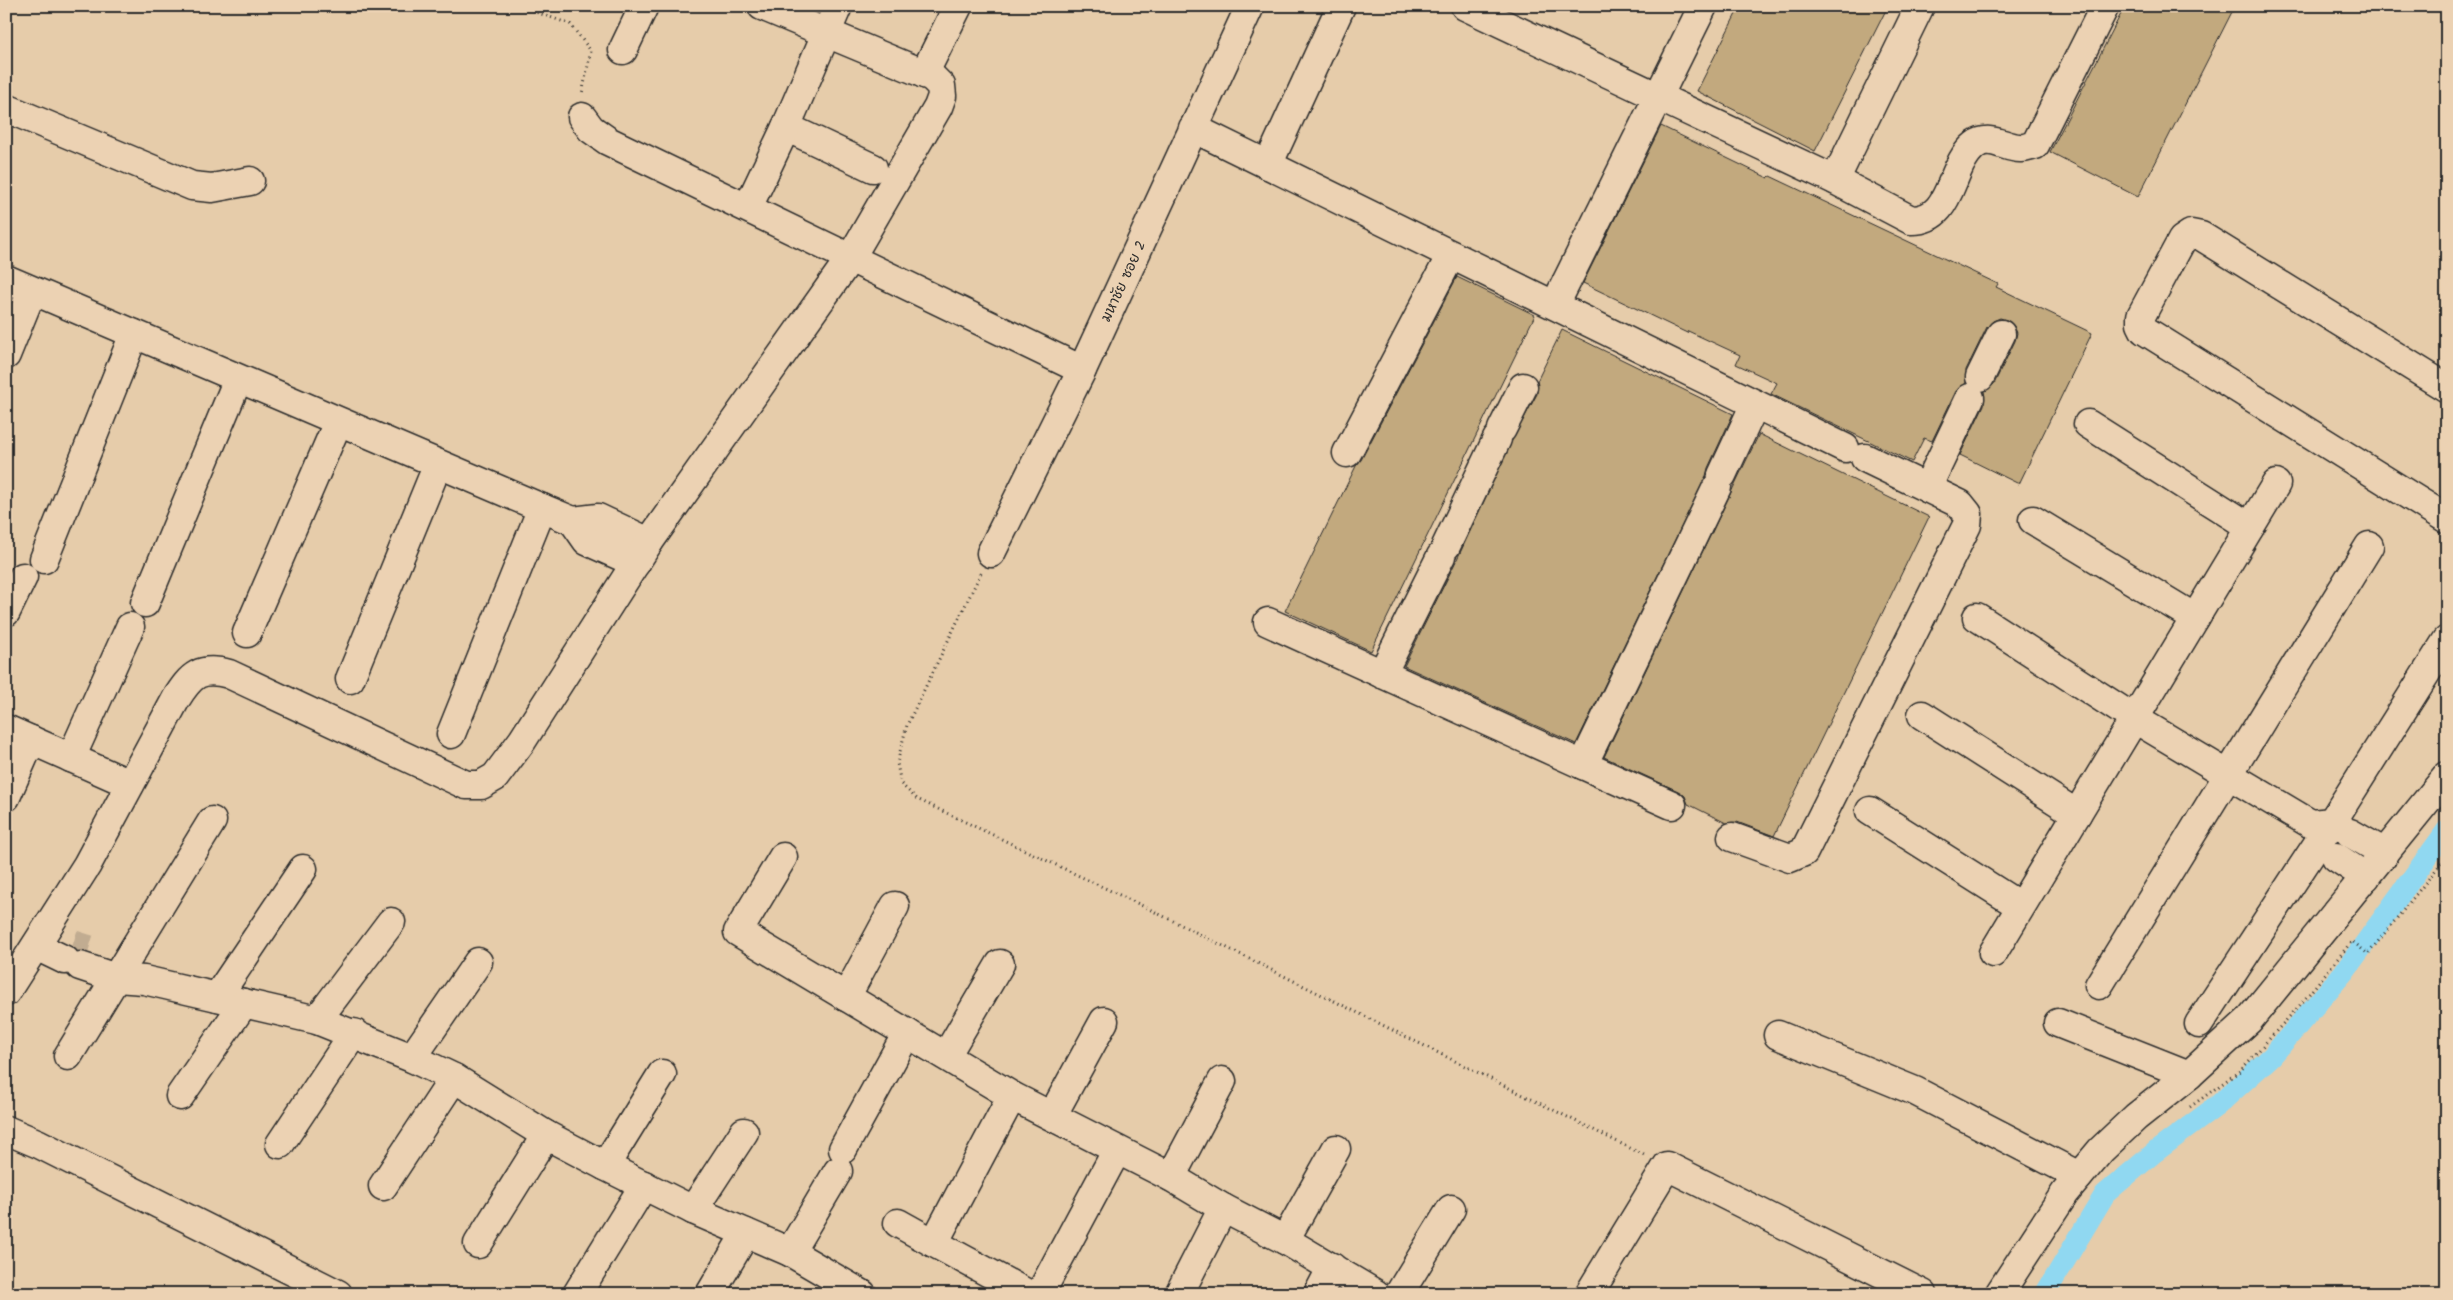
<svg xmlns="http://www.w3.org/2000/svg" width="2453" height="1300" font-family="Kalam,'Playpen Sans Thai',sans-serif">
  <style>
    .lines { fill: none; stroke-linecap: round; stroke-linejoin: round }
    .canal { stroke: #90d8f1; stroke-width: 21 }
    .building { fill: #c2a97e; stroke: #2b2b2b }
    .minor-tunnel { stroke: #c1ac91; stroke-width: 28; stroke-dasharray: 28 14; stroke-linecap: butt }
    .minor-casing { stroke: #2b2b2b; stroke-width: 31 }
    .path { stroke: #2b2b2b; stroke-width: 3; stroke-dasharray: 1 4; stroke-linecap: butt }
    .minor { stroke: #ecd2b3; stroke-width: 28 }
    .labels { text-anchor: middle; stroke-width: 4; stroke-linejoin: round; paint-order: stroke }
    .street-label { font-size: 14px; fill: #2b2b2b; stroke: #ecd2b3 }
  </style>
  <rect width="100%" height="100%" fill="#e6ccaa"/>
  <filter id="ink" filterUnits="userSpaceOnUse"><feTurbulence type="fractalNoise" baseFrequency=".02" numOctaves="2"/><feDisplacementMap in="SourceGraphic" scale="10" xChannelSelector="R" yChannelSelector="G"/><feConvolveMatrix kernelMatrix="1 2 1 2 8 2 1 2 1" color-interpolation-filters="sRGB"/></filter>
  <g filter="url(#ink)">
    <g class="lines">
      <path class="canal" d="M2045,1294L2105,1194L2155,1152L2218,1105L2272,1056L2344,972L2447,830"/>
    </g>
    <g class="building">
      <path d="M1740,6H1888L1815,151L1697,91Z"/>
      <path d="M2125,6H2235L2138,197L2050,152Z"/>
      <path d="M1661,126L1768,178L1770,176L1998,284L1996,287L2092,333L2019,484L1960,455L1984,405V392L1994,384L2015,341L2017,333L2014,326L2007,320L2000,318L1993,321L1987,327L1966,370V383L1956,391L1932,441L1924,438L1912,462L1771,394L1777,383L1736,364L1740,355L1688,331L1687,333L1583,283Z"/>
      <path d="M1457,277L1535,315L1371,651L1285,611L1356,466L1361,460Z"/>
      <path d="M1562,330L1733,414L1708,468L1706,476L1576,744L1404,666L1460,553L1512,440L1537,394V381Z"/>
      <path d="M1759,434L1929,517L1774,836L1737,822L1726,823L1688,804L1685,796L1678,791L1604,757Z"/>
    </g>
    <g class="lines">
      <path class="minor-tunnel" d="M73,944L89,949"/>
      <defs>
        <g id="minor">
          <path d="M1465,6L1835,180L1911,220C1954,221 1948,166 1975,145C1990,134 2005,148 2020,148C2024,149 2030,146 2035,145L2105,6"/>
          <path d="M623,50L644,6"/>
          <path d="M924,74L958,6"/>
          <path d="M6,108L192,186L212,188L250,181"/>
          <path d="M582,117L591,129L608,141L1082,370"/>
          <path d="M786,127L873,168"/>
          <path d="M1193,128L1845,448"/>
          <path d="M1268,165L1341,6"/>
          <path d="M1835,180L1920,6"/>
          <path d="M750,203L786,127L838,6"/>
          <path d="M6,279L542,508L573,521L598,518L649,542"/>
          <path d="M1555,305L1703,6"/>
          <path d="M6,355L32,291"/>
          <path d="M1980,377L2001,334"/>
          <path d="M2447,388L2201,236L2191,234L2182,240L2141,316V324L2144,330L2447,519"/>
          <path d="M2088,424L2250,527"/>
          <path d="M1502,429L1523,387"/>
          <path d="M1347,453L1451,255"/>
          <path d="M1722,475L1755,404"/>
          <path d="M1927,488L1970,398"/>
          <path d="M2033,520L2195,618"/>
          <path d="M573,521L587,541L636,563"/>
          <path d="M1446,546L1497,439"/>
          <path d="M991,553L1082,370L1250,6"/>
          <path d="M44,559L134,334"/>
          <path d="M145,603L238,379"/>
          <path d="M6,612L23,577"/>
          <path d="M1977,617L2135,719L2311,824L2332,822L2340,826"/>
          <path d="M1268,622L1583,765L1717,487"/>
          <path d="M247,633L338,422"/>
          <path d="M1382,674L1441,556"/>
          <path d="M350,679L438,464"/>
          <path d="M1922,715L2077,814"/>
          <path d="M6,729L130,784"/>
          <path d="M451,734L542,508"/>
          <path d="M71,758L130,627"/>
          <path d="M1583,765L1672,805"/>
          <path d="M6,797L31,740"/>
          <path d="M1870,811L2020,906"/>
          <path d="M2350,833L2385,853"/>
          <path d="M1732,837L1790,858L1804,852L1967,525L1968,514L1960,504L1865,458"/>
          <path d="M783,857L738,932L1012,1096L1171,1177L1223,1208L1285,1240L1376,1294"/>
          <path d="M2336,857L2366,877"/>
          <path d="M36,946L65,960"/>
          <path d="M1993,953L2276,484"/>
          <path d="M80,966L116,978L144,980L317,1020L412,1058L454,1078L546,1135L605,1166L693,1210L790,1252L862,1294"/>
          <path d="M2099,985L2369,546"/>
          <path d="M6,992L87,865L176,699C191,675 200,666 229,674L466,785H481L495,777L522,741L649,542L851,257L938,107L942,96L941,86L932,77L762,6"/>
          <path d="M217,997L303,869"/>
          <path d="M846,997L895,906"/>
          <path d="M317,1020L391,922"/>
          <path d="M2058,1023L2189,1075"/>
          <path d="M2199,1024L2332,822L2447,640"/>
          <path d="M1778,1035L1915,1091L2079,1176"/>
          <path d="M68,1056L212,821"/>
          <path d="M946,1056L1000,964"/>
          <path d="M412,1058L478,962"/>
          <path d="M180,1096L244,1003"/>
          <path d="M1012,1096L934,1243L1028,1294"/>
          <path d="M1052,1116L1104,1021"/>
          <path d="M6,1130L39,1144L338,1294"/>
          <path d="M280,1144L354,1033"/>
          <path d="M843,1149L907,1033"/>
          <path d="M605,1166L662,1074"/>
          <path d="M1171,1177L1222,1081"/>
          <path d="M383,1186L454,1078"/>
          <path d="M693,1210L744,1132"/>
          <path d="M898,1223L934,1243"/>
          <path d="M1285,1240L1336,1149"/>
          <path d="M478,1244L546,1135"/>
          <path d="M790,1252L838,1171"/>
          <path d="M577,1294L644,1185"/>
          <path d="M710,1294L746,1233"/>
          <path d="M1040,1294L1117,1150"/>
          <path d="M1179,1294L1223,1208"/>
          <path d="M1318,1294L1332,1267"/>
          <path d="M1399,1294L1451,1209"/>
          <path d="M1589,1294L1667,1166L1923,1294"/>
          <path d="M1999,1294L2065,1193L2101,1150L2136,1117L2189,1075L2249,1020L2447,776"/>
        </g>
      </defs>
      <use href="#minor" class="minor-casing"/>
      <g class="path">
        <path d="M518,6L570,24L591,51L582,94"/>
        <path d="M981,573L907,725L897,763L901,784L917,799L1147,908L1646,1156"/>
        <path d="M2190,1107L2241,1070L2300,1005L2352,941L2368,954L2447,856"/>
      </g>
      <use href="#minor" class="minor"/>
    </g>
  </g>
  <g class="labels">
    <g class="street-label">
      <text transform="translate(1123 281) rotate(-65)" y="5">มหาชัย ซอย 2</text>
    </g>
  </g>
  <rect width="2453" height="1300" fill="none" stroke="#ecd2b3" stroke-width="25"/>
  <rect x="12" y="12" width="2428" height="1275" fill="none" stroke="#2b2b2b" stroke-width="2" filter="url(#ink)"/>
</svg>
